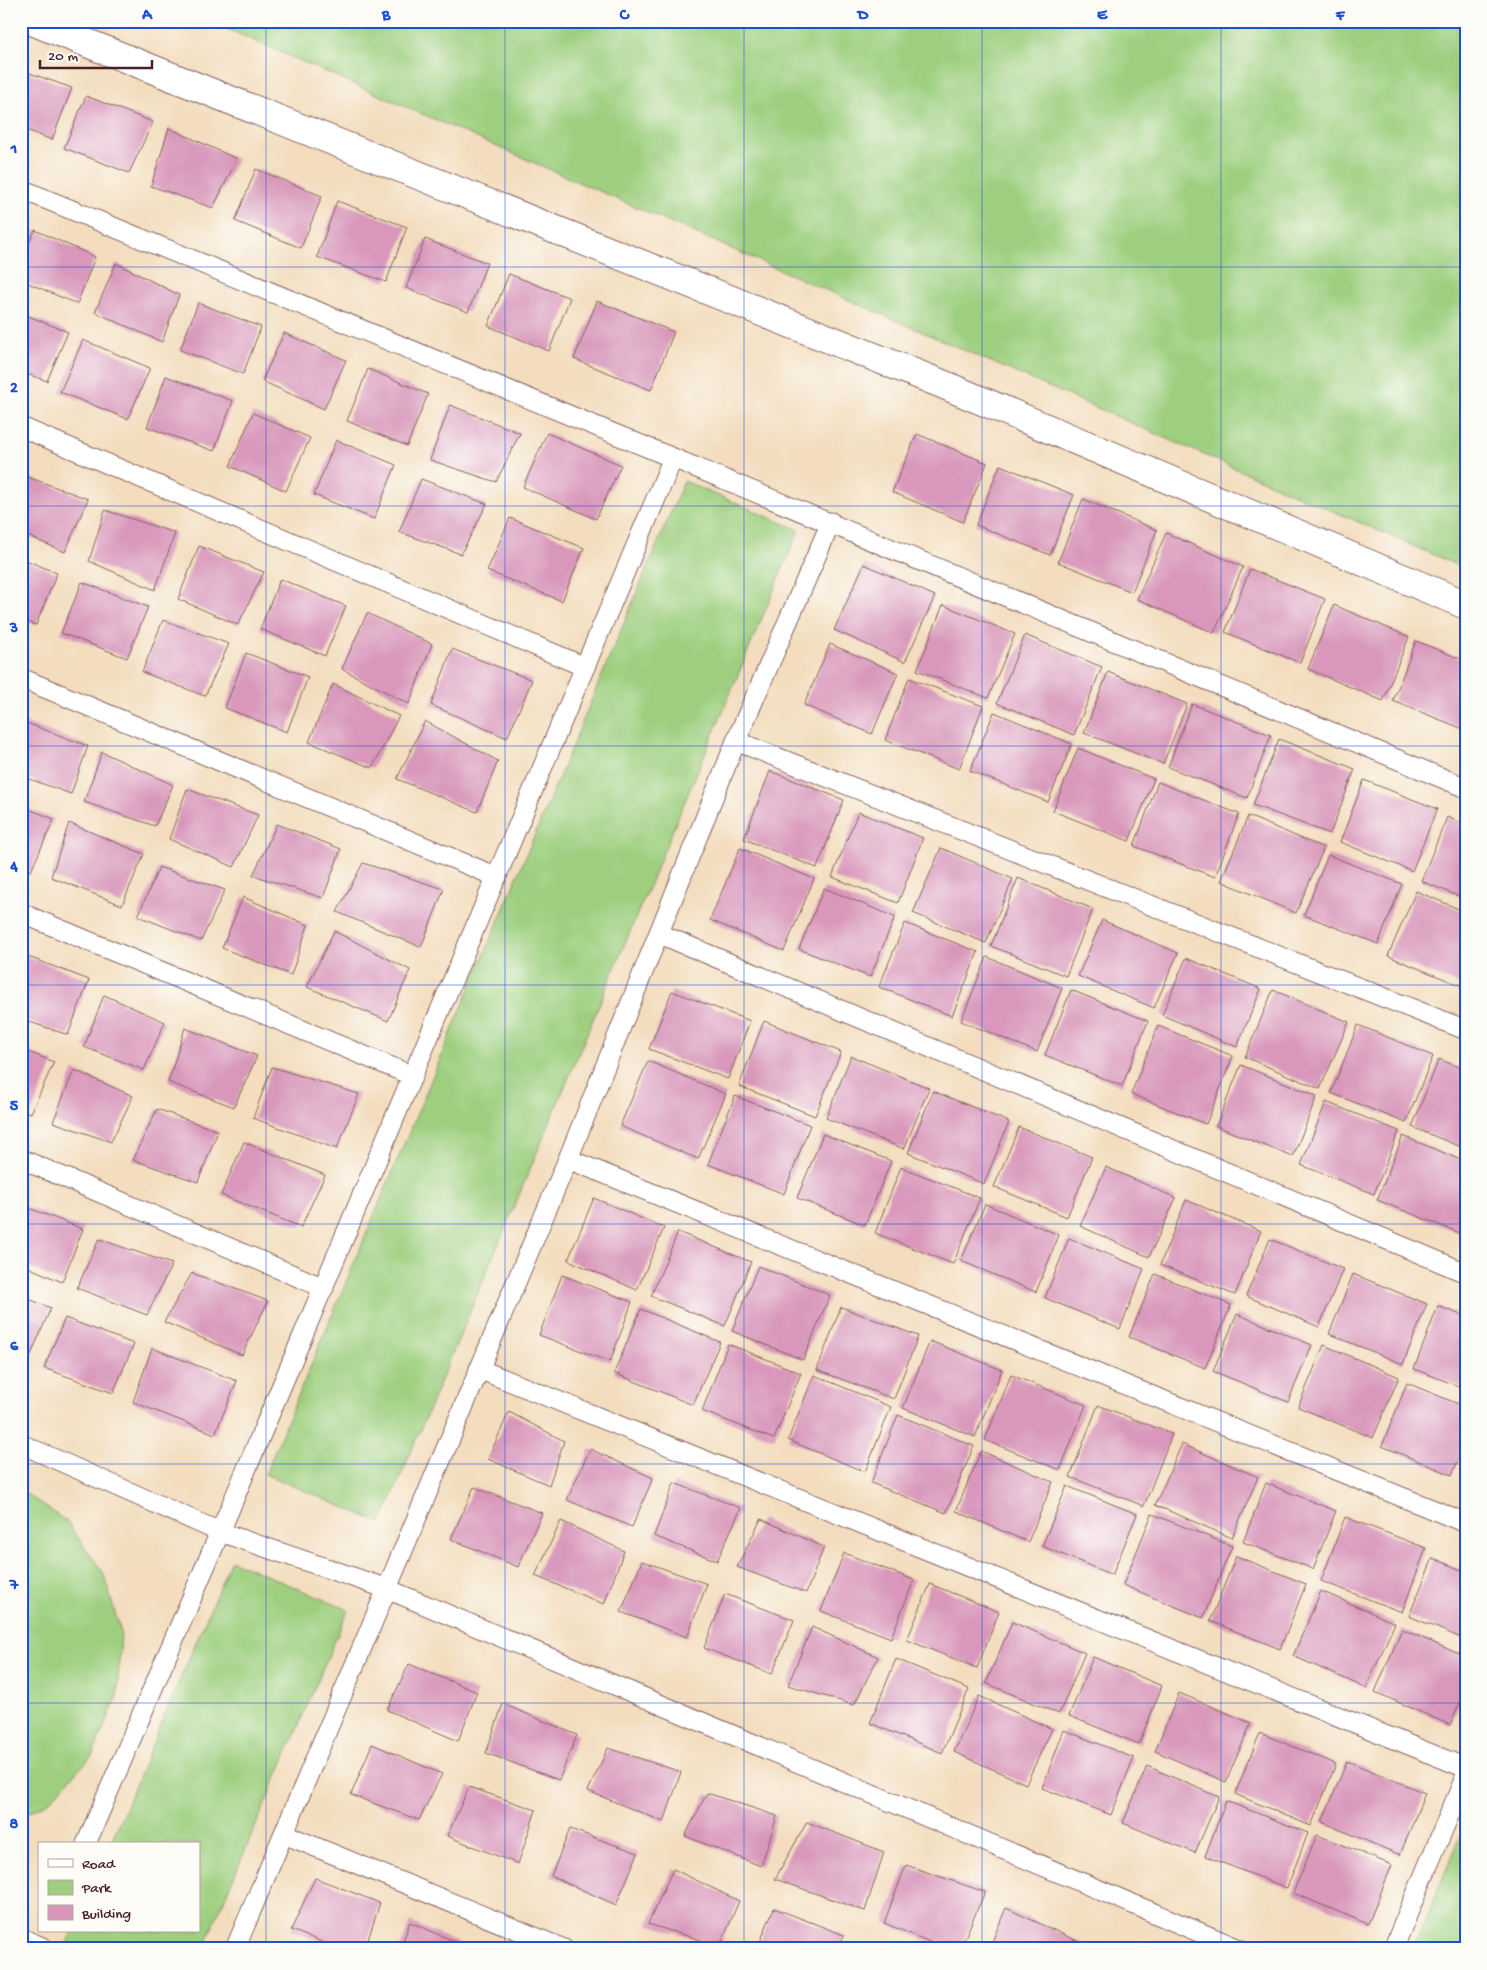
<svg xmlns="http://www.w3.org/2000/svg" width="1487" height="1970" font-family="'Gochi Hand',sans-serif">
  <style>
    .green { fill: #9dcf7f; stroke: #747755 }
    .building { fill: #d897bb }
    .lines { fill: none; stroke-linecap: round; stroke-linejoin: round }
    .lane-casing { stroke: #85625e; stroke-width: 21 }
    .street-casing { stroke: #85625e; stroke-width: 30 }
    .lane { stroke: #fff; stroke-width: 19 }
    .street { stroke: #fff; stroke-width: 28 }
    .grid { fill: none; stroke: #1d4ed8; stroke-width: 1; stroke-opacity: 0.55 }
    .neatline { fill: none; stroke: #1d4ed8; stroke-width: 2 }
    .grid-label { font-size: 16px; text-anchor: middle; font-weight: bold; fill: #1d4ed8 }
  </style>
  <rect width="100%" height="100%" fill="#fdfcf7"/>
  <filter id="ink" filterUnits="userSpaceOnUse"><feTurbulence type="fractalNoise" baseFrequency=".02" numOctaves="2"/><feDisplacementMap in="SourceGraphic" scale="10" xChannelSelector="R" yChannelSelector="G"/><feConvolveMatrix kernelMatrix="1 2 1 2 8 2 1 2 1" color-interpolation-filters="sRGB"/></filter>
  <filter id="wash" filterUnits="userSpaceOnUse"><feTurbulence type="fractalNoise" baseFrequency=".0096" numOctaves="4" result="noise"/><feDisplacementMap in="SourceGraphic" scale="20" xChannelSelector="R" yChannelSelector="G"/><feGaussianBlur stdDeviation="1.12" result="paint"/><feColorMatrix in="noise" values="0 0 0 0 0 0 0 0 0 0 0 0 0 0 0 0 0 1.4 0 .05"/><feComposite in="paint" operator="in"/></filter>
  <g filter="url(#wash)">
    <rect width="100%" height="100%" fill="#f3ddbe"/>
    <g class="green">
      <path d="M209,21H1466V569Z"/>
      <path d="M684,481L799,530L381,1523L265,1474Z"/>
      <path d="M21,1490L66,1521L103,1572L121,1633L117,1697L92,1756L48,1802L21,1817Z"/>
      <path d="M231,1560L348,1610L203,1949H65L72,1931H199V1844H110Z"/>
      <path d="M1466,1823V1949H1413Z"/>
    </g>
    <g id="blocks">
      <g class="building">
        <path d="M21,70L72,88L52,140L21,128Z"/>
        <path d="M86,96L153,122L129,173L64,148Z"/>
        <path d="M169,128L237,159L213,208L151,186Z"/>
        <path d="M256,169L322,196L301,248L235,221Z"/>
        <path d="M337,201L407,227L386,282L317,257Z"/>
        <path d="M35,230L95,257L77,304L21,280V260Z"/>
        <path d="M425,239L487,263L468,312L406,288Z"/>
        <path d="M116,263L179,295L162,342L95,312Z"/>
        <path d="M509,274L570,298L549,351L488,326Z"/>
        <path d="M597,301L674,332L651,390L574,359Z"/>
        <path d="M198,303L261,327L243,374L180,350Z"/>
        <path d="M21,313L68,332L47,381L21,372Z"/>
        <path d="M284,333L346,360L324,409L262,381Z"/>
        <path d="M83,340L150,368L128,419L60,392Z"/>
        <path d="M368,369L428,394L407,446L347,421Z"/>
        <path d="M166,376L233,401L214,451L147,427Z"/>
        <path d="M450,405L520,433L496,482L430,460Z"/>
        <path d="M253,413L310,438L286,491L230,466Z"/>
        <path d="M547,433L621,465L596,519L523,487Z"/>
        <path d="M917,434L987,463L963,522L892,492Z"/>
        <path d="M336,440L396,465L374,519L314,495Z"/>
        <path d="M1000,465L1074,495L1050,555L976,525Z"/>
        <path d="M25,476L88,499L65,552L21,533V488Z"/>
        <path d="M421,479L487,504L461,554L399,532Z"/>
        <path d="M1083,499L1157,530L1132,592L1058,562Z"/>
        <path d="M105,510L175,533L155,590L89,561Z"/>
        <path d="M510,518L584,548L562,601L487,571Z"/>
        <path d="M1166,533L1243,567L1214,633L1137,599Z"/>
        <path d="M199,546L264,572L238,625L178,599Z"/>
        <path d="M21,558L57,573L36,625L21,620Z"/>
        <path d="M864,564L935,596L905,662L834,630Z"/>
        <path d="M1250,569L1325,599L1300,663L1225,632Z"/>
        <path d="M280,579L346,606L325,656L260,629Z"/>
        <path d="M82,582L148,607L127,658L61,633Z"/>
        <path d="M943,605L1015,634L988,698L917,670Z"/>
        <path d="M1334,605L1409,637L1383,701L1308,669Z"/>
        <path d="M367,613L432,644L409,704L342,669Z"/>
        <path d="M163,620L229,644L205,696L142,672Z"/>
        <path d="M1025,635L1102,667L1074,735L997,703Z"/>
        <path d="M1416,641L1466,661V730L1393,701Z"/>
        <path d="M830,644L898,673L872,734L804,705Z"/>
        <path d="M452,649L532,680L507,738L431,705Z"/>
        <path d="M246,653L308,677L287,732L225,708Z"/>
        <path d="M1108,672L1187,704L1163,764L1084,733Z"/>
        <path d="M909,678L983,706L959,769L885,740Z"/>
        <path d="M333,684L399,716L372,768L309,742Z"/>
        <path d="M1192,704L1271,735L1247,798L1168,767Z"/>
        <path d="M994,712L1072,744L1048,802L970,771Z"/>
        <path d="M21,721L88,746L71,794L21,776Z"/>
        <path d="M425,721L498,761L477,812L397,779Z"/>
        <path d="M1279,739L1355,769L1330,834L1253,805Z"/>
        <path d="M1078,748L1154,779L1129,841L1053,811Z"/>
        <path d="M102,752L173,785L155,826L84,802Z"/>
        <path d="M770,771L844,800L817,868L744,839Z"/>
        <path d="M1364,780L1437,809L1412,871L1340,842Z"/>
        <path d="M1158,782L1239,814L1215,877L1134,846Z"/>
        <path d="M187,789L258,815L234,867L169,839Z"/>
        <path d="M21,806L54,819L31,871L21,867Z"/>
        <path d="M858,812L923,838L898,903L832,877Z"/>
        <path d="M1248,816L1324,848L1296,913L1221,881Z"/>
        <path d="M1447,817L1466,825V899L1421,881Z"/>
        <path d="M69,823L144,854L122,905L51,877Z"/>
        <path d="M277,824L341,849L323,898L253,875Z"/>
        <path d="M740,848L814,879L784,951L710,920Z"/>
        <path d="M941,848L1013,879L986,943L913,913Z"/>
        <path d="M1328,855L1402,884L1378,944L1304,915Z"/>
        <path d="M363,863L444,889L421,947L337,912Z"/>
        <path d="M159,867L225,890L201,941L138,916Z"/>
        <path d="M1018,878L1093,909L1066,976L991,946Z"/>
        <path d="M824,888L895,917L870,977L799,949Z"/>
        <path d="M1416,891L1466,912V982L1464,987L1388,956Z"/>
        <path d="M243,897L308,925L291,975L222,948Z"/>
        <path d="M1102,920L1178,953L1154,1008L1078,976Z"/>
        <path d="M905,923L978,952L952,1016L879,987Z"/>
        <path d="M334,931L410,970L388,1021L307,987Z"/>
        <path d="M21,954L89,980L68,1035L21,1019Z"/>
        <path d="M987,957L1062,988L1037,1052L961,1021Z"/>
        <path d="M1186,958L1261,989L1237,1047L1162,1015Z"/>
        <path d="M1071,990L1148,1021L1122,1086L1045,1055Z"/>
        <path d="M1273,990L1349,1022L1320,1089L1245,1057Z"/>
        <path d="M672,991L750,1021L728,1079L649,1049Z"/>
        <path d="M104,995L165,1022L144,1070L84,1047Z"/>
        <path d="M764,1021L841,1052L815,1116L739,1086Z"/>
        <path d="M1358,1025L1433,1056L1406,1123L1331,1093Z"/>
        <path d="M1158,1026L1233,1056L1206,1124L1131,1094Z"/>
        <path d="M185,1028L257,1056L234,1107L168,1082Z"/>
        <path d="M21,1049L54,1062L31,1113L21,1110Z"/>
        <path d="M851,1056L929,1088L904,1149L826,1118Z"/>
        <path d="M1439,1059L1466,1070V1149L1412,1127Z"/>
        <path d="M648,1061L726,1094L698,1159L620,1126Z"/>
        <path d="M1241,1065L1317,1096L1293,1157L1216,1126Z"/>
        <path d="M272,1067L359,1094L337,1149L253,1118Z"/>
        <path d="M74,1070L133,1096L111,1142L53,1122Z"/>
        <path d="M933,1091L1009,1122L984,1184L908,1153Z"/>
        <path d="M735,1096L810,1125L784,1194L708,1164Z"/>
        <path d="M1326,1102L1399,1131L1374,1194L1301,1165Z"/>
        <path d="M157,1109L218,1131L198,1182L133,1160Z"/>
        <path d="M1019,1127L1092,1157L1067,1217L994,1187Z"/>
        <path d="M823,1134L891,1161L865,1225L797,1198Z"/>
        <path d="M1403,1136L1466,1162V1225L1462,1234L1377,1200Z"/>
        <path d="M244,1142L325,1175L301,1227L221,1195Z"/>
        <path d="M901,1167L980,1198L953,1264L875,1233Z"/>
        <path d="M1106,1167L1176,1198L1149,1257L1080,1226Z"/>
        <path d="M594,1198L664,1228L637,1290L568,1260Z"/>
        <path d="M1186,1200L1261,1231L1235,1295L1160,1265Z"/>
        <path d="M985,1204L1059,1235L1036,1292L961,1261Z"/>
        <path d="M21,1205L83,1229L62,1282L21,1264Z"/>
        <path d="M678,1232L751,1262L725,1326L651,1296Z"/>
        <path d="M1069,1238L1144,1269L1120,1329L1045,1298Z"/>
        <path d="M99,1239L172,1264L147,1315L77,1288Z"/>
        <path d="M1270,1239L1343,1269L1319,1327L1246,1296Z"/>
        <path d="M758,1266L830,1295L803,1360L732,1331Z"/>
        <path d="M192,1273L268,1301L242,1355L164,1322Z"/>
        <path d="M1155,1274L1231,1305L1205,1368L1129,1337Z"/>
        <path d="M1353,1274L1427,1304L1403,1364L1329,1334Z"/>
        <path d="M562,1275L632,1302L610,1362L539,1335Z"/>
        <path d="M21,1296L51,1308L29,1359L21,1356Z"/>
        <path d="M1438,1306L1466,1317V1389L1414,1369Z"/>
        <path d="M841,1307L918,1336L894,1399L817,1370Z"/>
        <path d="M641,1309L720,1342L693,1405L614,1373Z"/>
        <path d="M1237,1314L1312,1345L1288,1402L1213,1371Z"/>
        <path d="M65,1318L134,1344L113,1393L44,1368Z"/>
        <path d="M930,1341L1002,1370L975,1437L903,1408Z"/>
        <path d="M728,1344L801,1373L774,1439L702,1411Z"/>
        <path d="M1324,1345L1399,1377L1373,1438L1298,1407Z"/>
        <path d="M152,1348L237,1381L215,1434L133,1402Z"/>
        <path d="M814,1375L891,1407L865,1472L788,1440Z"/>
        <path d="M1011,1375L1086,1405L1060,1470L985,1440Z"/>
        <path d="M1407,1383L1466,1407V1442L1452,1475L1382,1446Z"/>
        <path d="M1098,1405L1172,1434L1144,1506L1070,1477Z"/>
        <path d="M509,1412L564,1441L549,1485L488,1459Z"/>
        <path d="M898,1415L974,1446L946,1513L871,1483Z"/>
        <path d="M1182,1444L1258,1477L1232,1538L1155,1505Z"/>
        <path d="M590,1449L653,1478L632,1527L567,1500Z"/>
        <path d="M981,1451L1053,1482L1028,1542L956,1511Z"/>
        <path d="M674,1483L741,1508L717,1561L654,1536Z"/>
        <path d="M1266,1483L1336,1511L1313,1569L1243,1542Z"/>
        <path d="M1067,1486L1137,1514L1112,1575L1042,1546Z"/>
        <path d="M474,1487L542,1513L518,1567L451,1539Z"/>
        <path d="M1152,1514L1232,1546L1203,1618L1123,1585Z"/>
        <path d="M1345,1517L1426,1548L1402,1612L1321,1581Z"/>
        <path d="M761,1519L824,1547L806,1593L737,1567Z"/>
        <path d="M561,1521L624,1551L604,1604L535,1576Z"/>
        <path d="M844,1553L914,1580L891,1638L821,1611Z"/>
        <path d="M1236,1556L1306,1584L1280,1649L1210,1621Z"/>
        <path d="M1433,1558L1466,1572V1640L1409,1616Z"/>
        <path d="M642,1561L707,1584L687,1637L621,1612Z"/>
        <path d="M930,1584L999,1612L977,1668L907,1640Z"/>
        <path d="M1321,1591L1395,1623L1366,1688L1293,1656Z"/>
        <path d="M725,1594L794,1620L772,1674L704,1648Z"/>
        <path d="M1012,1622L1085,1653L1059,1714L986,1683Z"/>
        <path d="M812,1627L878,1657L854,1705L788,1685Z"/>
        <path d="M1402,1629L1466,1657V1689L1450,1725L1375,1692Z"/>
        <path d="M1093,1657L1162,1686L1139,1744L1069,1716Z"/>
        <path d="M896,1659L969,1689L942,1753L870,1723Z"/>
        <path d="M409,1664L477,1692L458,1741L387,1710Z"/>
        <path d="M1179,1693L1251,1723L1226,1782L1155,1751Z"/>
        <path d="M979,1696L1052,1729L1026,1784L954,1752Z"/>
        <path d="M503,1704L577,1735L559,1780L486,1753Z"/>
        <path d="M1064,1730L1134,1758L1111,1815L1042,1788Z"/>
        <path d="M1260,1733L1336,1764L1311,1826L1235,1794Z"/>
        <path d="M372,1744L442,1774L419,1820L351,1795Z"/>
        <path d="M608,1748L681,1772L664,1822L588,1791Z"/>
        <path d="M1347,1761L1425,1793L1400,1855L1322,1822Z"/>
        <path d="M1147,1766L1219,1797L1195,1853L1123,1823Z"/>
        <path d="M469,1787L536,1810L518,1864L447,1836Z"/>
        <path d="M707,1793L777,1816L761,1866L685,1836Z"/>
        <path d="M1226,1801L1308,1833L1287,1888L1205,1856Z"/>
        <path d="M807,1822L884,1852L865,1911L775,1879Z"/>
        <path d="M570,1829L638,1853L616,1905L551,1876Z"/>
        <path d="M1317,1835L1392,1865L1368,1924L1293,1893Z"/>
        <path d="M906,1865L985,1892L960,1949H947L884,1923Z"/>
        <path d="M673,1869L739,1901L720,1946L648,1924Z"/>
        <path d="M315,1878L380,1903L365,1949H340L291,1930Z"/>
        <path d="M774,1908L844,1935L839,1949H757Z"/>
        <path d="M1006,1908L1084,1944L1082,1949H989Z"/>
        <path d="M410,1922L472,1949H400Z"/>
      </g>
    </g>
  </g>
  <g filter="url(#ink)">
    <use href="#blocks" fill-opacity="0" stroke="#85625e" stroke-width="1"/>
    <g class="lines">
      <defs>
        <g id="lane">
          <path d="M21,189L673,458L220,1532L385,1588L1239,1949"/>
          <path d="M21,427L585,667"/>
          <path d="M673,458L1466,788"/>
          <path d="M21,678L497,877"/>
          <path d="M736,741L1466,1030"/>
          <path d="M21,913L413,1076"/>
          <path d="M660,934L1466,1273"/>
          <path d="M21,1159L324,1288"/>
          <path d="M568,1159L1466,1523"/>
          <path d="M479,1369L1466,1768"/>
          <path d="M21,1444L220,1532L86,1844"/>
          <path d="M284,1834L564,1949"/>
          <path d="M21,1938L42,1947"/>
          <path d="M235,1949L568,1159L736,741L831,522"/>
          <path d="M1393,1949L1466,1775"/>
        </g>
        <path id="street" d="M32,21L942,384L1466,605"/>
      </defs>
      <use href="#lane" class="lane-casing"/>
      <use href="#street" class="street-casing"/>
      <use href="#lane" class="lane"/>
      <use href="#street" class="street"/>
    </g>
  </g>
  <path class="grid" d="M266,21V1949M505,21V1949M744,21V1949M982,21V1949M1221,21V1949M21,267H1466M21,506H1466M21,746H1466M21,985H1466M21,1224H1466M21,1464H1466M21,1703H1466"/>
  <rect width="1487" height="1970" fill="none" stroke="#fdfcf7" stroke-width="55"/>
  <rect x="38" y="1842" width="162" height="90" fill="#fdfcf7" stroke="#b5a4a5"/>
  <rect x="48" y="1859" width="25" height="8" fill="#ffffff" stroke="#b5a4a5"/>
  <text x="82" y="1868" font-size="15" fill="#4a1f2b">Road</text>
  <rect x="48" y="1880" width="25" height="15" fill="#9dcf7f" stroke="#b5a4a5"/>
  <text x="82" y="1892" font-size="15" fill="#4a1f2b">Park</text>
  <rect x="48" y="1905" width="25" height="15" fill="#d897bb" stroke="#b5a4a5"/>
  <text x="82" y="1918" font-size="15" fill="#4a1f2b">Building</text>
  <path d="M40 60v8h112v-8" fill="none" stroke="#4a1f2b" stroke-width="2.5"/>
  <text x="48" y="60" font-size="15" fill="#4a1f2b" stroke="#fdfcf7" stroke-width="4" paint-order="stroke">20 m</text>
  <rect x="28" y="28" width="1432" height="1914" class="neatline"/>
  <g class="grid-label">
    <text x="147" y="19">A</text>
    <text x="386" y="19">B</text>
    <text x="624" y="19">C</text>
    <text x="863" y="19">D</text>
    <text x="1102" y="19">E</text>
    <text x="1340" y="19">F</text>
    <text x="14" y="153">1</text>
    <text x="14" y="392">2</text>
    <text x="14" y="632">3</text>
    <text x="14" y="871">4</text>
    <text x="14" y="1110">5</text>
    <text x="14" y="1350">6</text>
    <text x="14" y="1589">7</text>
    <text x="14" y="1828">8</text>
  </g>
</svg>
